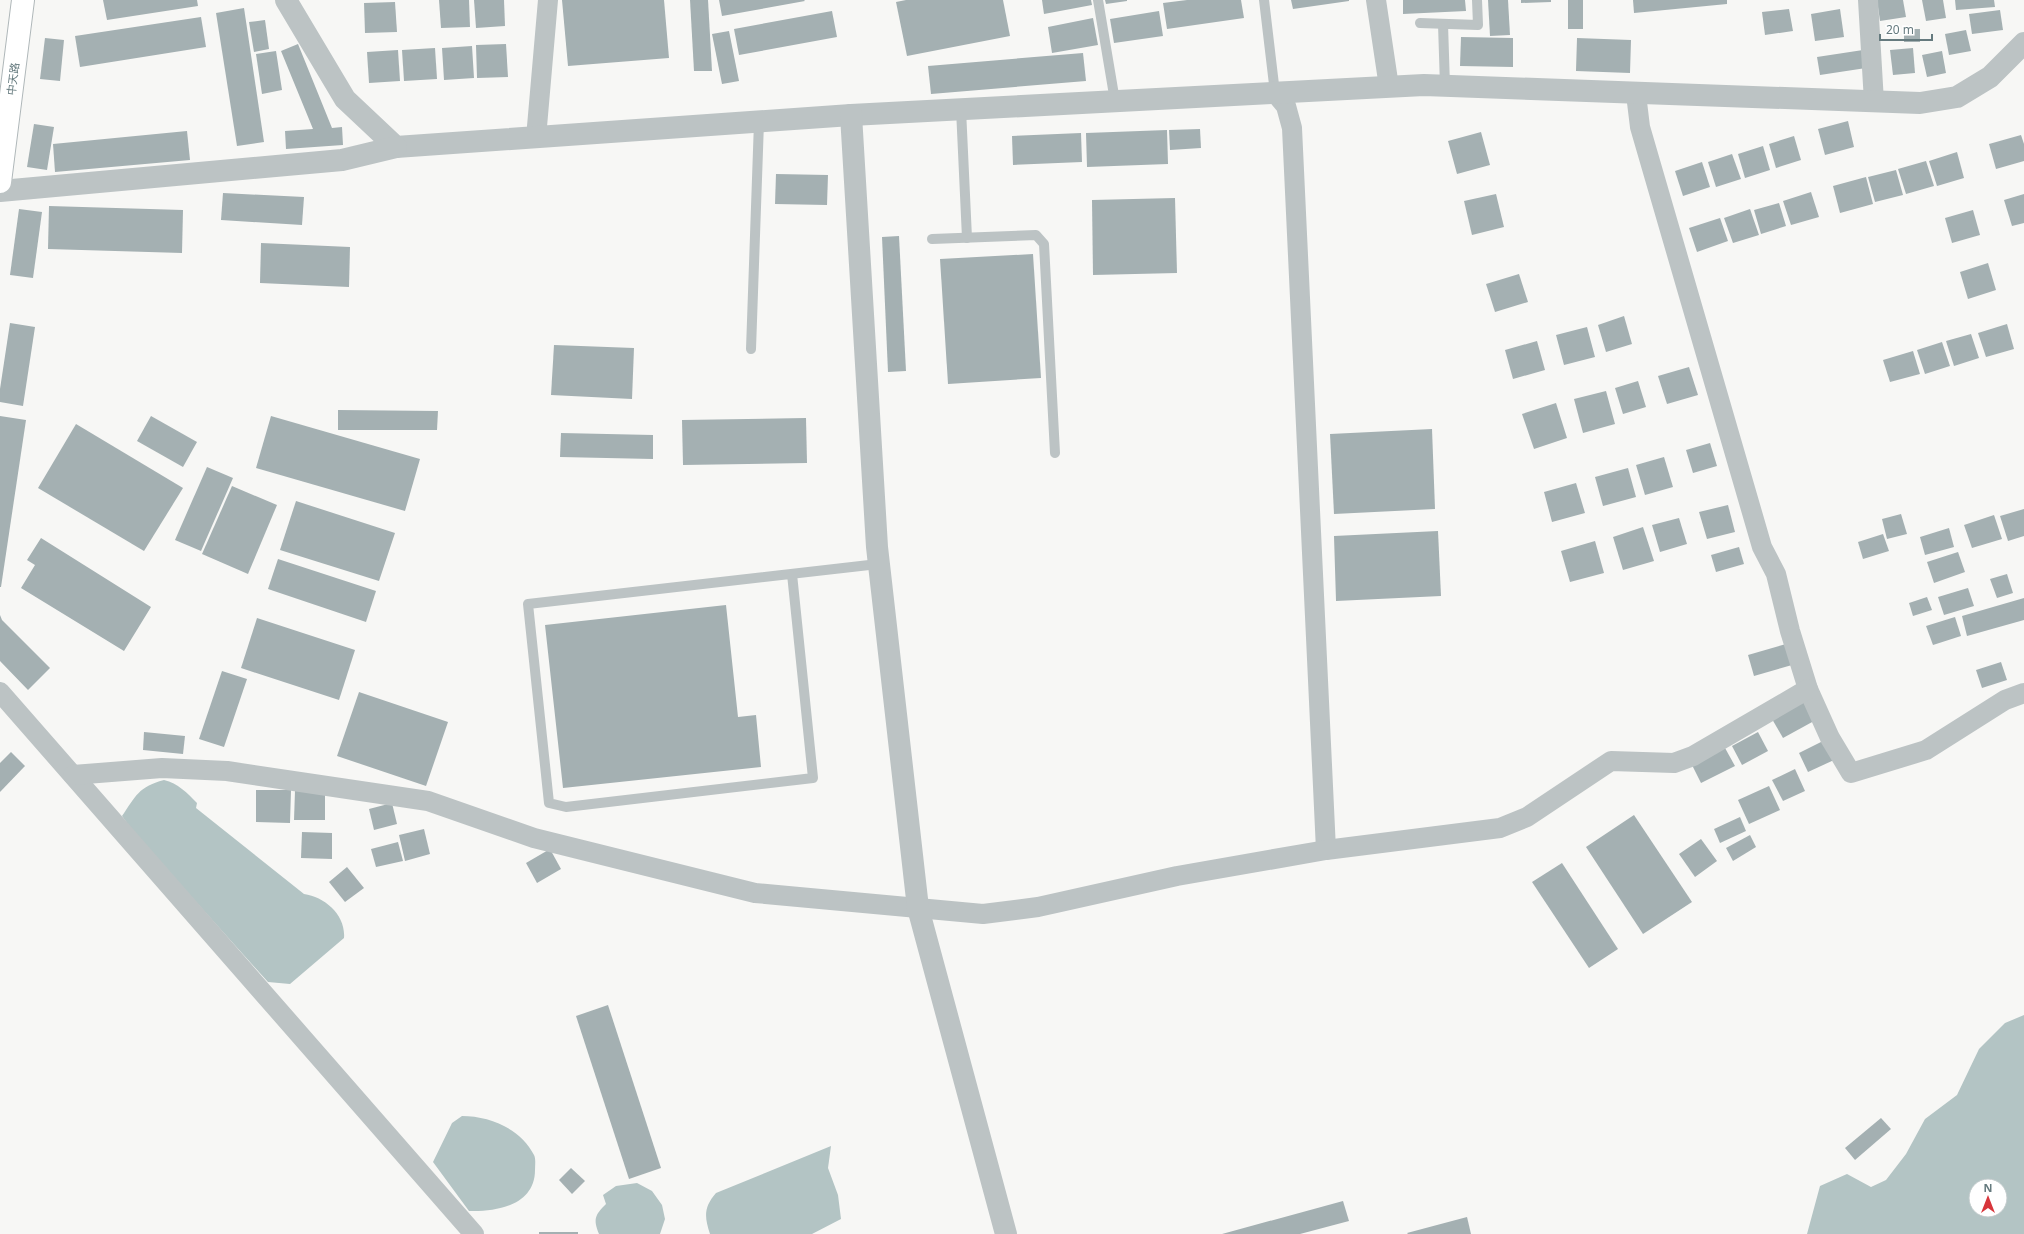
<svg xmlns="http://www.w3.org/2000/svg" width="2024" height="1234" font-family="'Noto Sans','Noto Sans SC',sans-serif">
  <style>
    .water { fill: #b3c4c4; fill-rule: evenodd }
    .building { fill: #a4b0b2 }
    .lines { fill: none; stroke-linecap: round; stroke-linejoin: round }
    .secondary-casing { stroke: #afb7b9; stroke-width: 24 }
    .service { stroke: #bcc3c4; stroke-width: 10 }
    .minor { stroke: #bcc3c4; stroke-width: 20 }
    .tertiary { stroke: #bcc3c4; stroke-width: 22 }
    .secondary { stroke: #fff; stroke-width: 22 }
    .labels { text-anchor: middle; stroke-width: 4; stroke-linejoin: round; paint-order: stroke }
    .street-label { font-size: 11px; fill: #657a7e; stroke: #fff }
  </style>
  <rect width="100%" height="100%" fill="#f7f7f5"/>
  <g class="water">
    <path d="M164,780C178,783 187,793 197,803L196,808L304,894C325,897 346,915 344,938L290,984L268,982L135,834L122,816C136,796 138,787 164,780Z"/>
    <path d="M2024,1015V1234H1807L1820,1186L1847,1174L1871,1187L1886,1180L1906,1154L1925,1119L1957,1095L1979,1049L2005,1023ZM1976,1186H2000V1210H1976Z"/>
    <path d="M462,1116C490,1116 521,1129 534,1155C536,1159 535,1165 535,1170C535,1205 497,1212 469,1211L433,1162L452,1123Z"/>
    <path d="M831,1146L828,1168L838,1195L841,1219L812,1234H710C704,1216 704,1207 716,1193Z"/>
    <path d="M637,1183L652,1191L662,1205L665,1219L660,1234H599C593,1219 595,1215 606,1204L603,1195L616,1186Z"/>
  </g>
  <g class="building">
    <path d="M103,0H197L198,6L107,20Z"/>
    <path d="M439,0H469L470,27L441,28Z"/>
    <path d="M474,0H504L505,26L476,28Z"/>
    <path d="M562,0H664L669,58L568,66Z"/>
    <path d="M690,0H708L712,71H694Z"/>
    <path d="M719,0H804L805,1L722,16Z"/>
    <path d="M906,0H1003L1010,36L907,56L896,2Z"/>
    <path d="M1042,0H1091L1092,5L1044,14Z"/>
    <path d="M1105,0H1127V1L1106,4Z"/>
    <path d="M1187,0H1241L1244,18L1167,29L1163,3Z"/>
    <path d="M1291,0H1349V1L1293,9Z"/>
    <path d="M1403,0H1465L1466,11L1403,14Z"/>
    <path d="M1488,0H1508L1510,35L1490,36Z"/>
    <path d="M1521,0H1551V2L1521,3Z"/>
    <rect x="1568" y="0" width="15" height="29"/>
    <path d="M1633,0H1727V4L1634,13Z"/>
    <path d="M1877,0H1903L1906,17L1880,21Z"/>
    <path d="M1922,0H1943L1946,18L1926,21Z"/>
    <path d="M1955,0H1994L1995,7L1956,10Z"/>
    <path d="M395,2L397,32L365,33L364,3Z"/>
    <path d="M244,8L264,142L237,146L216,13Z"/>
    <path d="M1789,9L1793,31L1765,35L1762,12Z"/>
    <path d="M1840,9L1844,37L1815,41L1811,14Z"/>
    <path d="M2000,10L2003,30L1972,34L1969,14Z"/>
    <path d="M832,11L837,37L739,55L734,29Z"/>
    <path d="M1159,11L1163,36L1114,43L1110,19Z"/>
    <path d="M201,17L206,47L80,67L75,36Z"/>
    <path d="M1093,18L1098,45L1052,53L1048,27Z"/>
    <path d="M265,20L269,49L254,52L249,22Z"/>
    <rect x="1904" y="29" width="16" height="13"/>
    <path d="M1966,30L1971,51L1949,55L1945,34Z"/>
    <path d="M729,31L739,81L722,84L712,34Z"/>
    <path d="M1461,37L1513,38V67L1460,66Z"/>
    <path d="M45,38L64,40L60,81L40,79Z"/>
    <path d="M1577,38L1631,40L1630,73L1576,71Z"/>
    <path d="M298,44L332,128L342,127L343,145L286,149L285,131L313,129L281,51Z"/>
    <path d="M506,44L508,77L477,78L476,45Z"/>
    <path d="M472,46L474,78L444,80L442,48Z"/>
    <path d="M435,48L437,79L404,81L402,50Z"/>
    <path d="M1913,48L1915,73L1893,75L1890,50Z"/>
    <path d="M398,50L400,81L369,83L367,52Z"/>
    <path d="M1863,50L1866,68L1820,75L1817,57Z"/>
    <path d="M276,51L282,90L262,94L256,54Z"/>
    <path d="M1942,51L1946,73L1927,77L1922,55Z"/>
    <path d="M1083,53L1086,81L931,94L928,66Z"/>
    <path d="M1848,121L1854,147L1825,155L1818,129Z"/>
    <path d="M34,124L54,127L47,170L27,167Z"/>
    <path d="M1200,129L1201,148L1170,150L1169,130Z"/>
    <path d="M1167,130L1168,164L1087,167L1086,133Z"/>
    <path d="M187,131L190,160L55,172L53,144Z"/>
    <path d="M1481,132L1490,165L1457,174L1448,141Z"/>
    <path d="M1081,133L1082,162L1013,165L1012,136Z"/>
    <path d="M2021,135L2024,144V161L1996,169L1989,144Z"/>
    <path d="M1794,136L1801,160L1776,168L1769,144Z"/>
    <path d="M1763,146L1770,170L1745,178L1738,154Z"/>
    <path d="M1957,152L1964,178L1937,186L1929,161Z"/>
    <path d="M1732,154L1741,179L1716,187L1708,162Z"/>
    <path d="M1926,161L1934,186L1906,194L1898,169Z"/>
    <path d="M1702,162L1710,187L1683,196L1675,171Z"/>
    <path d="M1896,170L1903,195L1875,202L1868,177Z"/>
    <path d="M776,174L828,175L827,205L775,204Z"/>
    <path d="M1866,177L1873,204L1840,213L1833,186Z"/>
    <path d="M1811,192L1819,217L1791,225L1783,201Z"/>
    <path d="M223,193L304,197L302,225L221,220Z"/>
    <path d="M1496,194L1504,227L1472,235L1464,201Z"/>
    <path d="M2024,194V223L2012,226L2004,200Z"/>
    <path d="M1175,198L1177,273L1093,275L1092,200Z"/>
    <path d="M1779,203L1786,226L1761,234L1754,210Z"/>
    <path d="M49,206L183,210L182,253L48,249Z"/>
    <path d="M19,209L42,212L33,278L10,275Z"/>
    <path d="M1750,209L1759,235L1733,243L1724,218Z"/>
    <path d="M1973,210L1980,235L1952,243L1945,218Z"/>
    <path d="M1720,218L1728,241L1697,252L1689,228Z"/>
    <path d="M899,236L906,371L888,372L882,237Z"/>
    <path d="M261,243L350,247L349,287L260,283Z"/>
    <path d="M1033,254L1041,378L948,384L940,259Z"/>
    <path d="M1988,263L1996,290L1968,299L1960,272Z"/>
    <path d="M1519,274L1528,302L1495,312L1486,284Z"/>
    <path d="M1624,316L1632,344L1606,352L1598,325Z"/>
    <path d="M10,323L35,327L23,406L0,402V389Z"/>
    <path d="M2007,324L2014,349L1986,357L1978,333Z"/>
    <path d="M1587,327L1595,357L1564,365L1556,335Z"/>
    <path d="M1971,334L1979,358L1954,366L1946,341Z"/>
    <path d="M1537,341L1545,370L1513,379L1505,350Z"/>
    <path d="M1942,342L1950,366L1925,374L1917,350Z"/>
    <path d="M554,345L634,348L632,399L551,395Z"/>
    <path d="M1913,351L1920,374L1890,382L1883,360Z"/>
    <path d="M1689,367L1698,395L1667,404L1658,376Z"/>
    <path d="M1638,381L1646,407L1623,414L1615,388Z"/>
    <path d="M1606,391L1615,424L1583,433L1574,399Z"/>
    <path d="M1556,403L1567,438L1534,449L1522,414Z"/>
    <path d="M338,410L438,411L437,430H338Z"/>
    <path d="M0,416L26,420L1,587H0Z"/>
    <path d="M151,416L197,442L183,467L137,441Z"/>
    <path d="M271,416L420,459L405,511L256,468Z"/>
    <path d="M806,418L807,463L683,465L682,420Z"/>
    <path d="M76,424L183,488L144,551L38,488Z"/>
    <path d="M1432,429L1435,509L1334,514L1330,434Z"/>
    <path d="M561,433L653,435V459L560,457Z"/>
    <path d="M1710,443L1717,466L1693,473L1686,450Z"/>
    <path d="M1664,457L1673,487L1645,495L1636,465Z"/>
    <path d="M207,467L233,478L201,551L175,540Z"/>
    <path d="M1628,468L1636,497L1603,506L1595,477Z"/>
    <path d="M1576,483L1585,513L1552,522L1544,492Z"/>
    <path d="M232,486L277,505L248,574L202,554Z"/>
    <path d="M296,501L395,533L379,581L280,550Z"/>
    <path d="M1728,505L1735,532L1707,539L1699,512Z"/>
    <path d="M2024,509V536L2008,541L2000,516Z"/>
    <path d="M1901,514L1907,534L1887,539L1882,519Z"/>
    <path d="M1994,515L2002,539L1972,548L1964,525Z"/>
    <path d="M1679,518L1687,544L1660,552L1652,525Z"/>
    <path d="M1643,527L1654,561L1623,570L1613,537Z"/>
    <path d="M1949,528L1954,547L1925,555L1920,537Z"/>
    <path d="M1438,531L1441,596L1336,601L1334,536Z"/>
    <path d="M1883,534L1889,551L1863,559L1858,542Z"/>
    <path d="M41,538L151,607L124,651L21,588L35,565L27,560Z"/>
    <path d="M1595,541L1604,573L1570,582L1561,551Z"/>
    <path d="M1739,547L1744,564L1716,572L1711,555Z"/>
    <path d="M1958,552L1965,572L1934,583L1927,562Z"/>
    <path d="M278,559L376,591L366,622L268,589Z"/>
    <path d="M2007,574L2013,593L1997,598L1990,579Z"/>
    <path d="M1968,588L1974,606L1944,615L1938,597Z"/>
    <path d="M1927,597L1932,610L1913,616L1909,603Z"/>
    <path d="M2024,598V620L1967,636L1962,616Z"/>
    <path d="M726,605L738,717L756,715L761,767L563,788L545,625Z"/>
    <path d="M0,615L2,620L50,668L28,690L0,661Z"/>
    <path d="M1955,617L1961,636L1933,645L1926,626Z"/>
    <path d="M257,618L355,650L339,700L241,668Z"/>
    <path d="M1786,644L1792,665L1754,676L1748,655Z"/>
    <path d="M2001,662L2007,680L1982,688L1976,670Z"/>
    <path d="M222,671L247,679L224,747L199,739Z"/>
    <path d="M359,692L448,722L426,786L337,756Z"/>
    <path d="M1804,702L1814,721L1783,738L1772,719Z"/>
    <path d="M144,732L185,736L183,754L143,750Z"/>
    <path d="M1758,732L1768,751L1742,765L1732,746Z"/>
    <path d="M1825,740L1834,760L1808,772L1799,753Z"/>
    <path d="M1725,748L1735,766L1701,783L1692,765Z"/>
    <path d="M11,752L25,766L0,792V763Z"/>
    <path d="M1795,769L1805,791L1783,801L1772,780Z"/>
    <path d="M1769,786L1780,810L1749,824L1738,800Z"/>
    <path d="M256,790H291L290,823L256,822Z"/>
    <path d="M295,791H325V820H294Z"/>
    <path d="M392,803L397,824L374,830L369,809Z"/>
    <path d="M1634,815L1692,902L1643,934L1586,847Z"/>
    <path d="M1740,817L1746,831L1720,843L1714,829Z"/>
    <path d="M424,829L430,854L405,861L399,835Z"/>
    <path d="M302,832L332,833V859L301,858Z"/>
    <path d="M1750,835L1756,847L1733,861L1726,848Z"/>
    <path d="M1701,839L1717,861L1695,877L1679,854Z"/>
    <path d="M398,842L403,861L376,867L371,849Z"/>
    <path d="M550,849L561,869L537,883L526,863Z"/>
    <path d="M1562,863L1618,949L1589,968L1532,882Z"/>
    <path d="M347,867L364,888L345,902L329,882Z"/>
    <path d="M608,1005L661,1168L629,1179L576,1016Z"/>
    <path d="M1881,1118L1891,1129L1855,1160L1845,1148Z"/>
    <path d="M571,1168L585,1181L572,1194L559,1180Z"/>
    <path d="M1343,1201L1349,1221L1300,1234H1222Z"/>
    <path d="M1467,1217L1471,1234H1408L1407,1233Z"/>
    <rect x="539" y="1232" width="39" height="2"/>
  </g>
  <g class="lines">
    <defs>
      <path id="secondary" d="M0,182L23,0"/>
    </defs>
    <use href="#secondary" class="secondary-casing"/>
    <g class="service">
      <path d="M1098,0L1115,101"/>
      <path d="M1264,0L1275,93"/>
      <path d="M1420,23L1478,25L1477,0"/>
      <path d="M1443,24L1445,86"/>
      <path d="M961,109L967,238"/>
      <path d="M932,239L1036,235L1044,244L1055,453"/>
      <path d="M751,349L759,122"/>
      <path d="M792,574L813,778L566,807L549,803L528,604L878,564"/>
    </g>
    <g class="minor">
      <path d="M1376,0L1389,87"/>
      <path d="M1868,0L1874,102"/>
      <path d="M1275,93L1286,106L1292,128L1326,850"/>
      <path d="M1636,94L1640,127L1762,547L1776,574L1790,631L1808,689L1830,738L1851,773L1926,750L2005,700L2024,693"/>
      <path d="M536,138L548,0"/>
      <path d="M0,692L474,1234"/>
      <path d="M73,775L162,768L227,771L428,801L534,838L755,893L983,914L1038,907L1177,876L1326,850L1500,828L1527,817L1611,761L1674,763L1693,756L1808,689"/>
    </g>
    <g class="tertiary">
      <path d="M286,0L345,99L396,147L851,115L1424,85L1920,103L1957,97L1990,77L2024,43"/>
      <path d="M851,115L877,547L918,908L1006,1234"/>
      <path d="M0,191L342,160L396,147"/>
    </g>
    <use href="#secondary" class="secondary"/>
  </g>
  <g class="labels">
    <g class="street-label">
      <text transform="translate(13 79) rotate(-83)" y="4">中天路</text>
    </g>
  </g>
  <g transform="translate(1988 1198)"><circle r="19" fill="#ffffff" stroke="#c1cacb"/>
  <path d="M0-3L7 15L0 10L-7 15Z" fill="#d7353b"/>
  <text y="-6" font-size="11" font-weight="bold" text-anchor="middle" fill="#657a7e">N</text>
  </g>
  <path d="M1880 34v6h52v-6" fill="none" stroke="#657a7e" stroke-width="2"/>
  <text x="1886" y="34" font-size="12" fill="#657a7e" stroke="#ffffff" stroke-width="3" paint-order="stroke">20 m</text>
</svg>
